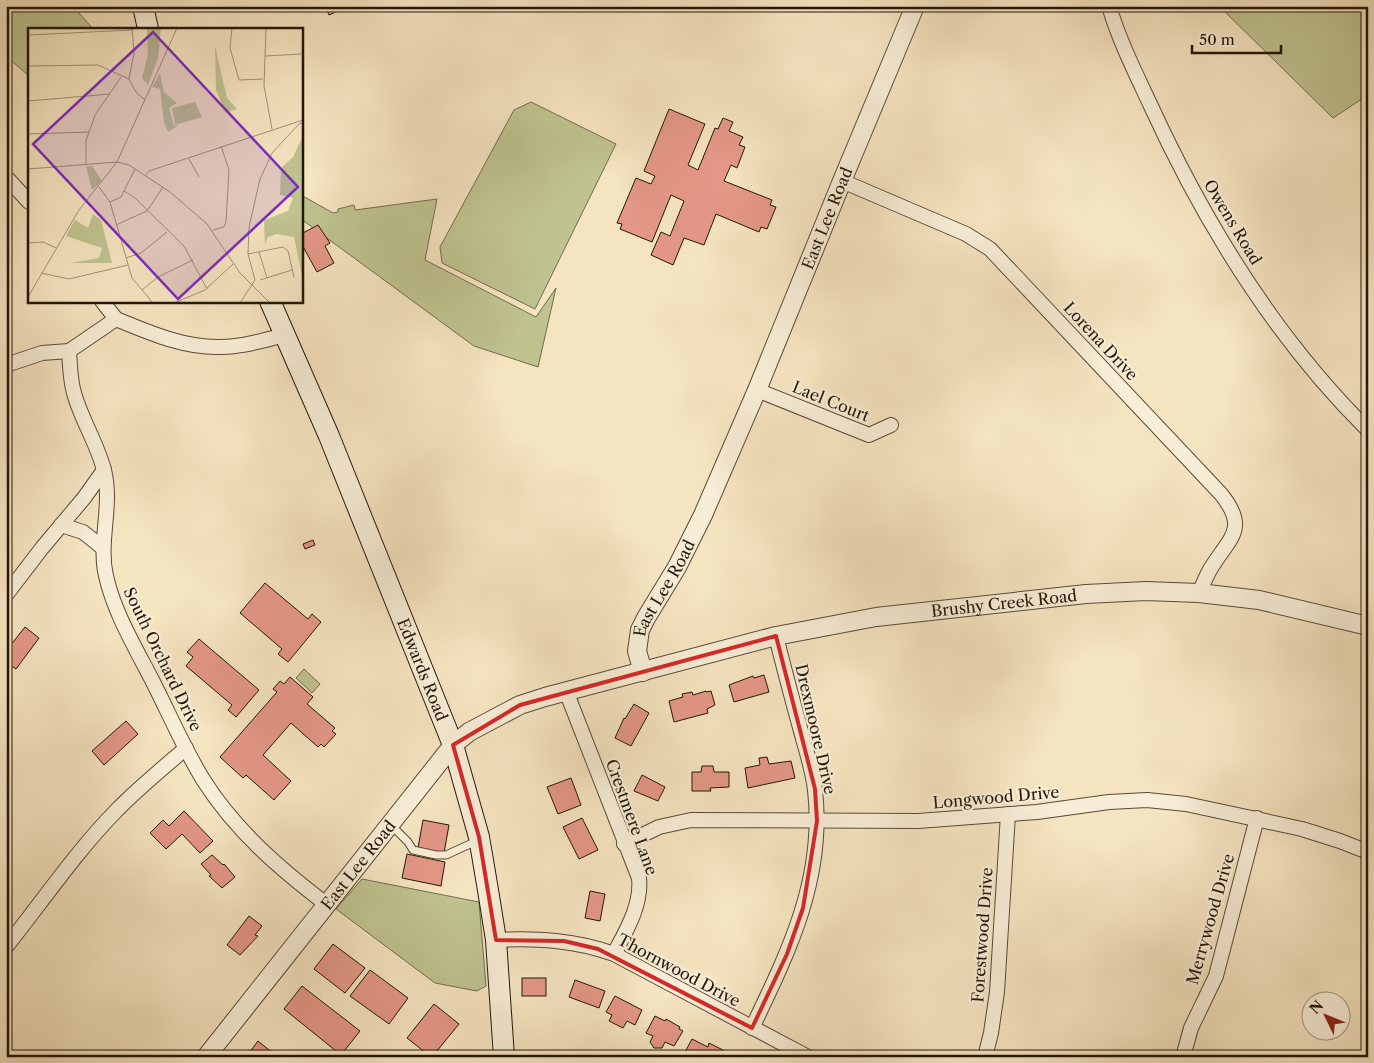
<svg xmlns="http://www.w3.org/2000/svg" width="1374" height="1063" font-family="'Libre Caslon Text',serif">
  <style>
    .green { fill: #bfc390; stroke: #716c4c }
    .building { fill: #e49786; stroke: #231609 }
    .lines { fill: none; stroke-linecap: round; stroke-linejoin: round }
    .service-casing { stroke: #584a37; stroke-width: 9 }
    .minor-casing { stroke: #584a37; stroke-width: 16 }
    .tertiary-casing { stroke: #584a37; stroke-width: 20 }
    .secondary-casing { stroke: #231609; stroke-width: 22 }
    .service { stroke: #f8edd6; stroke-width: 7 }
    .minor { stroke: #f8edd6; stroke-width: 14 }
    .tertiary { stroke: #f8edd6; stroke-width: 18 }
    .secondary { stroke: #f8edd6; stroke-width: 20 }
    .marked { fill: none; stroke: #d62828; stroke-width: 4; stroke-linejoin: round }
    .labels { text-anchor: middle; stroke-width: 4.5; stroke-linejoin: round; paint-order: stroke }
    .street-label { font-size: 16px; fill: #231609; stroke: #f8edd6 }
    .inset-road { fill: none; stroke: #a19277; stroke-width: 1 }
    .view { fill: #7b2cbf; fill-opacity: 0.15; stroke: #7b2cbf; stroke-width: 2.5 }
    .inset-edge { fill: none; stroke: #231609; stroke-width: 2.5 }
  </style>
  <rect width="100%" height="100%" fill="#f5e4c0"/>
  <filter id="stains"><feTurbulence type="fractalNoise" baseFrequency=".004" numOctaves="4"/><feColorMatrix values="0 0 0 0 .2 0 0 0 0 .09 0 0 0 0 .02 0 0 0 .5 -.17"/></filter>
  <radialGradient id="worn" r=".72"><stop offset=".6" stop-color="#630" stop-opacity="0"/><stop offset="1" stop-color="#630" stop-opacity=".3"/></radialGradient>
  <g class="green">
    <path d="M6,6H73L93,29H29V76L6,56Z"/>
    <path d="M1219,6H1368V95L1333,118Z"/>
    <path d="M531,102L616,144L535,309L442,263L440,247L514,110Z"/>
    <path d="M301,195L333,213L338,212V209L354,205L355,210L437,199L425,260L536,317L556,288L538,367L474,346L301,219Z"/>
    <path d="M304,669L320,684L312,693L296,678Z"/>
    <path d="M362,879L479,902L486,986L477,991L435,983L336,909Z"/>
  </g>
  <g class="building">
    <path d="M325,6H349L329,15Z"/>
    <path d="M669,109L705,124L688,165L698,170L715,128L718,129L723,118L733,122L729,131L743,137L739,145L745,147L737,168L731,165L724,181L772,200L770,205L776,207L767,229L761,227L759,232L716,214L704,245L684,238L673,265L651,255L661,232L670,236L684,201L671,195L652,242L620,229L622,224L617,223L636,178L651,184L655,176L644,171Z"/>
    <path d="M318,225L330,243L325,246L334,263L317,272L301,243V234Z"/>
    <path d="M313,540L315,545L305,549L303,544Z"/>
    <path d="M265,583L308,619L312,614L321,622L288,662L278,654L282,649L240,613Z"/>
    <path d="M25,627L39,638L16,669L6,662V651Z"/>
    <path d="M199,639L259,690L236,717L228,710L232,705L186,666L193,657L187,652Z"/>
    <path d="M764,675L769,692L734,702L729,685L753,676L754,678Z"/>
    <path d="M290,677L313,697L307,704L335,728L332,731L336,734L324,747L321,744L318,747L291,723L263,755L291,781L274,800L246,775L243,778L220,757L277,692L273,689L280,681L284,684Z"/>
    <path d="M706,691V692L711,691L715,705L707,709L708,713L674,722L669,701L683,697L682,694L692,692L693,695Z"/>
    <path d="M634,704L649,713L631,746L615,738L624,718L625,719Z"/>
    <path d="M126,721L138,734L104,765L92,751Z"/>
    <path d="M767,757L769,764L791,761L795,778L748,788L745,768L760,765L759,758Z"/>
    <path d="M702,766H713L714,772H729V787L710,788L711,791H692V772H701Z"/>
    <path d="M642,775L665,787L658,801L634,791Z"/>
    <path d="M571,778L581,805L558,814L547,787Z"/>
    <path d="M184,811L213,841L200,853L182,834L166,849L150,833L163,820L169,826Z"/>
    <path d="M582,818L598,850L579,859L563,827Z"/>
    <path d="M423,820L449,825L444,853L418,848Z"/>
    <path d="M407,854L445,862L441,886L402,878Z"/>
    <path d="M212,855L223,865L224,864L235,877L222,888L209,876L211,875L201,864Z"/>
    <path d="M590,891L605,894L600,921L585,918Z"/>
    <path d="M249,916L262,926L255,935L258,936L240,955L227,945Z"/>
    <path d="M333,944L365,968L345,993L314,969Z"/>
    <path d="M370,970L408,998L389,1024L350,996Z"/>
    <rect x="522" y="978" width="24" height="18"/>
    <path d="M575,980L605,991L599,1008L569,997Z"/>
    <path d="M302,986L360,1031L341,1055L284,1009Z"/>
    <path d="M615,996L642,1010L635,1025L627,1021L623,1028L609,1021L612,1015L606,1012Z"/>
    <path d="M434,1004L459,1024L432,1057H431L407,1038Z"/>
    <path d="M655,1016L665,1021L666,1019L680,1027L679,1029L683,1031L674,1046L665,1042L662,1048H654L650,1042L653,1036L646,1033Z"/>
    <path d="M692,1039L708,1047L709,1043L723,1050L719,1057H690L684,1054Z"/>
    <path d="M258,1041L264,1046L278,1057H246Z"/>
  </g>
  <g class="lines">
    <defs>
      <path id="service" d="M390,824L408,842L413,850L436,855H446L479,840"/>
      <g id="minor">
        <path d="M1109,6C1119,40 1135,72 1150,104C1204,222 1275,338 1368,430"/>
        <path d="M6,177L29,202"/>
        <path d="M842,181L966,234L990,249L1221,494C1249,529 1230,537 1211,568C1206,576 1203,585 1199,593"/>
        <path d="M102,301L116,319"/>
        <path d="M69,351C70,365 70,379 74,393C81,419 97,443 104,470C113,506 98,541 106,576C114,612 135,647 152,680C169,713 184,749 204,781C236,831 279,868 326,904"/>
        <path d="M6,365L42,353L69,351L116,319C148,332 181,347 217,347C240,348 263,340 286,335"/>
        <path d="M757,390L869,435L891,425"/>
        <path d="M61,525L83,532L103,548"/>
        <path d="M6,595L42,548L84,498L104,470"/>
        <path d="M566,691L639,878C642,905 626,931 614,954"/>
        <path d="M624,844L659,827L691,820L918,821L1037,812L1109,802L1147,800L1186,804L1302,829L1340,841L1368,852"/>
        <path d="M496,940C537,938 575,940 614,954L808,1057"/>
        <path d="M6,947C42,902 75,853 115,812C137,789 162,769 186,748"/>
        <path d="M752,1028C789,951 825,878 815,790C813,772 807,753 802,735C793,702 784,669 776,636"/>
        <path d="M985,1057L991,1033L997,992L1008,814"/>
        <path d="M1183,1057L1191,1028L1216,976L1257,818"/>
      </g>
      <g id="tertiary">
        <path id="s1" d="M643,672L637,651L640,630L646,618L677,567L703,515L757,390L842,181L915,6"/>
        <path id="s2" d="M206,1057L453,745L469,732L520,705L545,697L776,636L876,617L1086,594L1146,591L1199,593L1259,600L1368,626"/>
      </g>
      <g id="secondary">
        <path d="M143,6L148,29"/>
        <path id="s3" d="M270,301L329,436L453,745L479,837L488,890L496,940L504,1057"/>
      </g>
    </defs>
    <use href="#service" class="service-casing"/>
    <use href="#minor" class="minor-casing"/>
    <use href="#tertiary" class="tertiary-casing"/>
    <use href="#secondary" class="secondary-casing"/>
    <use href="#service" class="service"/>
    <use href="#minor" class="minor"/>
    <use href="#tertiary" class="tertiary"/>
    <use href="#secondary" class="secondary"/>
  </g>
  <path class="marked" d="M776,636L815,789L817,821L803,908L787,954L752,1028L598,949L564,941L496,940L479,837L453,745L520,705Z"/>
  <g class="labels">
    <g class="street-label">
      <text dy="6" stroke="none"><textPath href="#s1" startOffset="496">East Lee Road</textPath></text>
      <text transform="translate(1233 222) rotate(59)" y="6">Owens Road</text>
      <text transform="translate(1101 341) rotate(47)" y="6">Lorena Drive</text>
      <text transform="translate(831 401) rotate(22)" y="6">Lael Court</text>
      <text dy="6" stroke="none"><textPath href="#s1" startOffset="91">East Lee Road</textPath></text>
      <text dy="6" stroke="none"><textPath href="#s2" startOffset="972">Brushy Creek Road</textPath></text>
      <text transform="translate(163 659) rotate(64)" y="6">South Orchard Drive</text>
      <text dy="6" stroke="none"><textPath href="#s3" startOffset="399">Edwards Road</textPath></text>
      <text transform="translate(816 729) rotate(77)" y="6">Drexmoore Drive</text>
      <text transform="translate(996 797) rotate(-5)" y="6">Longwood Drive</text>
      <text transform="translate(632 817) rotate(70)" y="6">Crestmere Lane</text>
      <text dy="6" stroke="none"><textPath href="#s2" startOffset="245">East Lee Road</textPath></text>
      <text transform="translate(1210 919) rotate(-74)" y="6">Merrywood Drive</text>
      <text transform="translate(982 935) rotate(-86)" y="6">Forestwood Drive</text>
      <text transform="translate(679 970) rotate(28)" y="6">Thornwood Drive</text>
    </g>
  </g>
  <g transform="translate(28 28)">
    <rect width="275" height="275" fill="#f5e4c0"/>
    <path d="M119,0H133L130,30L120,57L114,50L120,26ZM187,18L199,70L209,81L198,85L188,62ZM132,45L136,64L149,75L141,80L146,98L151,97L140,104L136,94L132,61L124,59ZM167,74L174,89L147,97L144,80ZM275,107V248H274L266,209L249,206L240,209L237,216L236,192L260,183L265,170L252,167L253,140L265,129ZM58,138H64L74,153L64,162ZM65,186L73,192L84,235H43L71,230L74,220L38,208L47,192L60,200Z" fill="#bfc390"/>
    <path class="inset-road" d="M204,0L202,20L211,52L235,51M238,0L236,58L244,101M0,7L104,2M237,28L274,26M0,38L70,37L101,51L108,64L117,72M101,51L106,25L104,0M0,73L82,66M0,106L61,104M161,131L171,149M58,136V113L67,87L93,49M0,141L89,134L101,137L142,164L179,196L212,245L242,275M117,148L121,143L275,92M71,159L82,174L104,250L125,275M96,163L106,169L156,218L179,261M82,174L93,169L107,141M88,197L119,183L135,159M185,202L196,199L198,194L201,142L193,118M0,215L15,214L28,220M231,224L239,250M220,226L255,219L260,223L266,249M98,230L113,225L139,204M13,245L41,251L100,237M232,252L264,242M114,262L130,249L165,232M0,269L51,182L89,134L149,0M146,275L177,262L205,236M212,275L227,252L220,226L221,199L232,151L244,125L272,95L275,96"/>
    <path class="view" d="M125,4L270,159L150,271L5,116Z"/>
    <rect width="275" height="275" class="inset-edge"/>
  </g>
  <rect width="1374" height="1063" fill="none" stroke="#f5e4c0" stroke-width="25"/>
  <rect x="8" y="8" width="1359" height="1048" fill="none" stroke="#231609" stroke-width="2.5"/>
  <rect x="12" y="12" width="1349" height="1038" fill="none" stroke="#231609"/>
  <g transform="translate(1326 1016) rotate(313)"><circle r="24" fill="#f8edd6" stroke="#a39784"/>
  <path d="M0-4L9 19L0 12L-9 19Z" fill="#8f2418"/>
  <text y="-8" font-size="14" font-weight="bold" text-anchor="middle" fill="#231609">N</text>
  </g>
  <path d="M1192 45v8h89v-8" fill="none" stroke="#231609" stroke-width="2.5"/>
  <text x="1199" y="45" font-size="15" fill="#231609" stroke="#f8edd6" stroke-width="4" paint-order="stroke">50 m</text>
  <rect width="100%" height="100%" filter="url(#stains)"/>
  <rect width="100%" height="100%" fill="url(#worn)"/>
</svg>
